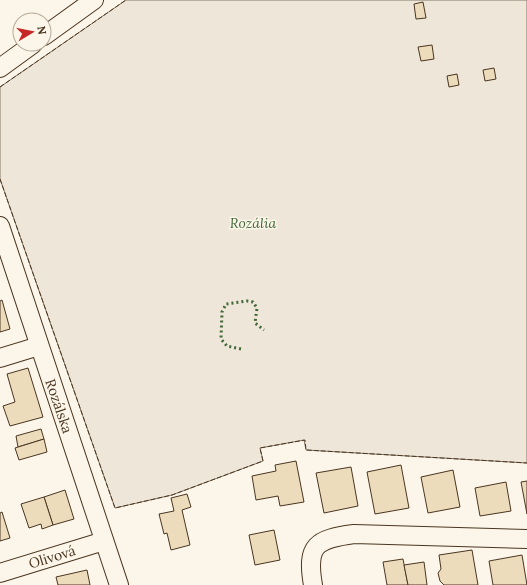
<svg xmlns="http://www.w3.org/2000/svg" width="527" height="585" font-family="Lora,serif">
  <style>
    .green { fill: #ede6d9; stroke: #887966 }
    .building { fill: #ecdcbc; stroke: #4a3520 }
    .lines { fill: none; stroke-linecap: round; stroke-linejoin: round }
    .minor-casing { stroke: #4a3520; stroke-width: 20 }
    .minor { stroke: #fbf6e9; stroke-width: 18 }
    .hedge { stroke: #436837; stroke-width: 3; stroke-dasharray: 2 3; stroke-linecap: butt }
    .fence { stroke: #4a3520; stroke-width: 1; stroke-dasharray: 5 2; stroke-linecap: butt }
    .labels { text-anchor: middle; stroke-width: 3; stroke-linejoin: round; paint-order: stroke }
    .park-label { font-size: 14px; font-style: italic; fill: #436837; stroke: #fbf6e9 }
    .street-label { font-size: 14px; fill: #4a3520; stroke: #fbf6e9 }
  </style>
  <rect width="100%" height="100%" fill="#fbf6e9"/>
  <path class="green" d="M126,0H527V463L306,450L304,440L260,448L263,461L172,495L115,508L0,179V87Z"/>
  <g class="building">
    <path d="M423,2L426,18L416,19L414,4Z"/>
    <path d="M432,45L434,59L421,61L418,47Z"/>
    <path d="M494,68L496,79L485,81L483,70Z"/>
    <path d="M457,74L459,85L449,87L447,76Z"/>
    <path d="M2,300L10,329L0,332V301Z"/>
    <path d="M28,368L43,417L10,426L3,406L15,402L7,374Z"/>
    <path d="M41,429L44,439L18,447L16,436Z"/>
    <path d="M44,439L47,452L19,460L15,448Z"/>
    <path d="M296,461L304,502L280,506L278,496L256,500L252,476L276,471L275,465Z"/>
    <path d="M401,465L409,508L375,514L367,472Z"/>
    <path d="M351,467L358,506L324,513L316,473Z"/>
    <path d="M453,470L460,507L428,513L421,477Z"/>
    <path d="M527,481V514L521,482Z"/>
    <path d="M506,482L511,511L480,516L475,488Z"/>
    <path d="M65,490L74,519L53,525L44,497Z"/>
    <path d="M187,494L191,507L182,510L190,545L171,550L167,533L164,534L159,514L174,511L171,498Z"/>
    <path d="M44,497L53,525L42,529L41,524L29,528L21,504Z"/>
    <path d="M2,512L10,538L0,541V513Z"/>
    <path d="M274,530L280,560L255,565L249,535Z"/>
    <path d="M472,550L478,585H444L440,581L438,573L441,569L439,555Z"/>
    <path d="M522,555L527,585H493L489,561Z"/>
    <path d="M403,559L408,585H387L383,562Z"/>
    <path d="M424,562L427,585H408L404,565Z"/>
    <path d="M87,570L90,585H58L56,577Z"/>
  </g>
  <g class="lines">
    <defs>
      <g id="minor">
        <path d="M44,36L94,0"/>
        <path d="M0,68L33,44"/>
        <path d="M0,226L119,585"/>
        <path d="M0,358L39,346"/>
        <path d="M0,573L104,541"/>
        <path d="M313,585C306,545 316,539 354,534L527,539"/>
      </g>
    </defs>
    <use href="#minor" class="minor-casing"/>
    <use href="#minor" class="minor"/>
    <path class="hedge" d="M241,349L227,346L221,339L222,312L226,304L247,301L253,302L257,308L255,323L264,330"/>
    <g class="fence">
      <path d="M0,87L126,0"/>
      <path d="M0,179L115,508L172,495L263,461L260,448L305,440L306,450L527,463"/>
    </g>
  </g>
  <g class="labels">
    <g class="park-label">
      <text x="253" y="228">Rozália</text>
    </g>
    <g class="street-label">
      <text transform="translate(59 406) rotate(71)" y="5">Rozálska</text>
      <text transform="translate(52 557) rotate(-17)" y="5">Olivová</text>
    </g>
  </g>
  <g transform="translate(32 32) rotate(80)"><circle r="19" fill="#fbf6e9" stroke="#b4a999"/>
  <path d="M0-3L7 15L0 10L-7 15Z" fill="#c62828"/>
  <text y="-6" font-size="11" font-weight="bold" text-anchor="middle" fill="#4a3520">N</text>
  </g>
</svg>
